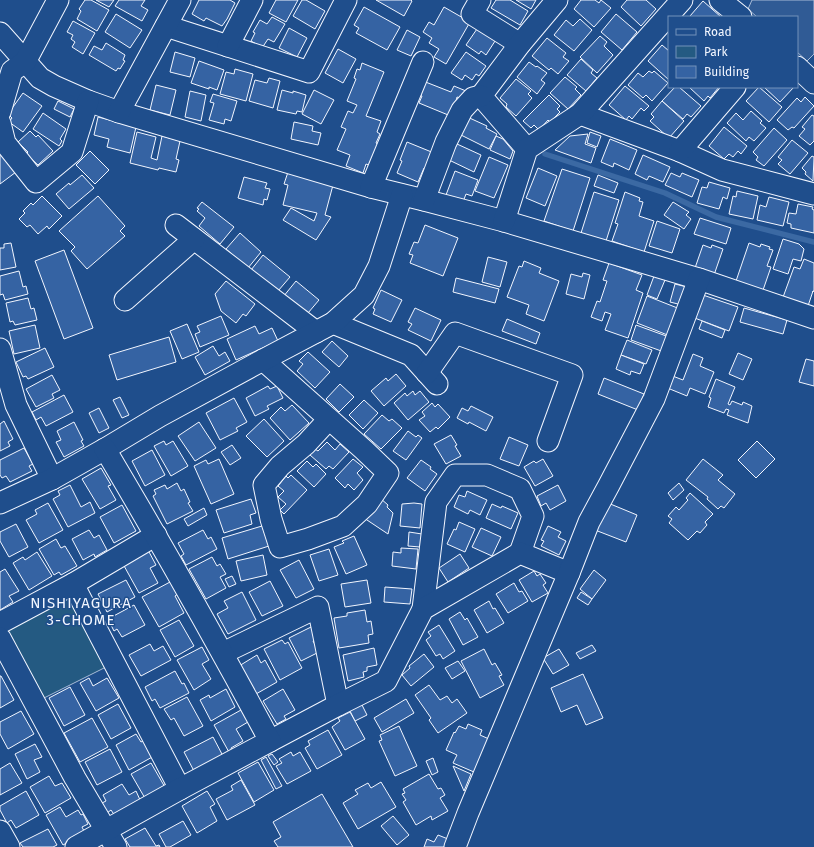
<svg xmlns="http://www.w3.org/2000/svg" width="814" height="847" font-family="'Fira Sans',sans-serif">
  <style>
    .green { fill: #245a82; stroke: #a8bbd7 }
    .parking { fill: #305b95; stroke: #a8bbd7 }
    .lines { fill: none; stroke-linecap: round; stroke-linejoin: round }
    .stream { stroke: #3b69a3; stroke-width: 5.5 }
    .building { fill: #3563a3; stroke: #f2f6ff }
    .minor-casing { stroke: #f2f6ff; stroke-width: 23 }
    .minor { stroke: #1f4e8c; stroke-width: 21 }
    .labels { text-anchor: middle; stroke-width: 3; stroke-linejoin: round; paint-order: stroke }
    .neighbourhood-label { font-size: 15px; letter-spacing: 1px; fill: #f2f6ff; stroke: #1f4e8c }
  </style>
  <rect width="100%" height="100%" fill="#1f4e8c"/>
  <path class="green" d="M66,597L76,602L110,665L42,699L7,637L10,626Z"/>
  <path class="parking" d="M752,0H814V54L807,61L797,52V17H757L748,9Z"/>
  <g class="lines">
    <path class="stream" d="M545,154L665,193L716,217L814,242"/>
  </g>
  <g class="building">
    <path d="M85,0H91L109,10L97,31L77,19L81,11L79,9Z"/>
    <path d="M96,0H114L109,7Z"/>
    <path d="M119,0H145L141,6L148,10L142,21L115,6Z"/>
    <path d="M199,0H230L235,3L227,19L222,26L206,18L204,21L192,14Z"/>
    <path d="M276,0H298L286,22L269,13Z"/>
    <path d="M302,0H306L325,11L315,29L293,16Z"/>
    <path d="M376,0H411L412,1L404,16Z"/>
    <path d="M496,0H510L528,11L520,25L491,8Z"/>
    <path d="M516,0H536L531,9Z"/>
    <path d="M581,0H595L599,3L601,0L611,8L594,27L574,9Z"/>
    <path d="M627,0H646L656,9L641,26L621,7Z"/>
    <path d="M703,1L721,17H692L690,16Z"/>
    <path d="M364,7L400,27L387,50L356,33L359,28L354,25Z"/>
    <path d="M444,7L470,22L446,64L434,57L439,49L429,43L432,38L423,32L429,22L434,25Z"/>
    <path d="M116,14L142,30L130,48L105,32Z"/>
    <path d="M616,14L637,32L622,50L601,32Z"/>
    <path d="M272,17L285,24L274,42L268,39L262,48L251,41L255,33L253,32L260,20L267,24Z"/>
    <path d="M580,19L592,30L574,51L554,35L566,20L573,26Z"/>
    <path d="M73,21L95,33L83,54L72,47L75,42L71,39L73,35L67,32Z"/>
    <path d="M479,26L497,38L486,55L481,51L479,54L466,45Z"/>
    <path d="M289,28L307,38L297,57L279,48Z"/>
    <path d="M407,30L420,37L411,56L397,50Z"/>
    <path d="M600,36L607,42L604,46L613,55L597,73L580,57Z"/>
    <path d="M547,38L566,53L563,57L569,61L558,74L551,68L549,70L532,56Z"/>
    <path d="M106,43L125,55L123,60L125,61L120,69L118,68L116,71L89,55L94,46L102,50Z"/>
    <path d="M662,45L669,51V80L648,61Z"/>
    <path d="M338,49L356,59L343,83L325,73Z"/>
    <path d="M175,52L195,58L190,77L170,72Z"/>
    <path d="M466,52L486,66L479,76L476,74L472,80L465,75L462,80L451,73Z"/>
    <path d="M581,59L593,70L591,73L597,78L586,91L567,75Z"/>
    <path d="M199,61L224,70L217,90L209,87V89L191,83Z"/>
    <path d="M529,62L536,67L537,66L547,73L541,80L545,83L537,94L517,77Z"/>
    <path d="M362,63L384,72L366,116L381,121L377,132L380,134L376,143L379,145L371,166L366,164L363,173L346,166L350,155L337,150L346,129L341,127L348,111L353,113L357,105L347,101L356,79L354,78L357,69L360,70Z"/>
    <path d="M235,69L253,74L246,101L220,94L226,72L234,74Z"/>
    <path d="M649,71L652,73L654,71L668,83L652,101L646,95L643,98L628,85L638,73L643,77Z"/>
    <path d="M565,77L577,87L575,89L581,95L568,109L550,93Z"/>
    <path d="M269,78L280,81L273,108L249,101L255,80L267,83Z"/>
    <path d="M516,79L531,91L528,94L532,98L516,116L506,107L507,104L500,98Z"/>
    <path d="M423,81L451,92L454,86L466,91L463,99L457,97L456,101L459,102L453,117L419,103L422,96L417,94Z"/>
    <path d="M156,85L176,90L170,115L150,110Z"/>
    <path d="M625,86L649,106L644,111L641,108L632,119L629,116L626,120L609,105Z"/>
    <path d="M675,87H679L701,106L691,117L687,114L683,119L662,101Z"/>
    <path d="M689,87H719L710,98L708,96L704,101Z"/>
    <path d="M759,87L782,107L769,122L746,101Z"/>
    <path d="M764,87H794L780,102Z"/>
    <path d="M282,90L293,93V91L306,95L302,112L297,111L296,114L277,110Z"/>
    <path d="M314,90L334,100L321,124L302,114Z"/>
    <path d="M190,91L206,95L201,121L185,117Z"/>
    <path d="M23,93L42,106L23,132L9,122L12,118L8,114Z"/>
    <path d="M213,94L237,101L231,121L225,119L224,124L209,120L214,103L210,102Z"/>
    <path d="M549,95L560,106L557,109L560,112L550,122L548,120L539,130L534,125L531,128L523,121Z"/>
    <path d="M805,97L814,106L794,128L792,127L788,130L777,120L797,98L801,102Z"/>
    <path d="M58,101L74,109L70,117L54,109Z"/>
    <path d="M662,101L684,121L669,138L650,121L654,117L651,114Z"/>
    <path d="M751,111L762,121L760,123L766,128L754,141L749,137L746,141L727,123L736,113L743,120Z"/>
    <path d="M43,113L66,129L60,139L62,141L59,146L33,129Z"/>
    <path d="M463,115L487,126L486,128L497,134L489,149L455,132Z"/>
    <path d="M812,115L814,116V141L810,145L799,136L805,129L802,127Z"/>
    <path d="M98,117L136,127L130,153L107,147L109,139L94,135Z"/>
    <path d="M294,122L313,126L312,131L321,133L318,145L291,139Z"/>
    <path d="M724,127L747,146L741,154L738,151L733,157L729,154L724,159L709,146Z"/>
    <path d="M774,128L787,140L764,166L756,160L758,157L753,152Z"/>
    <path d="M30,131L36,137L38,135L53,151L38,165L26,154L28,152L18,142Z"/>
    <path d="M137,132L156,137L151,158L157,160L162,136L180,141L176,159L179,160L176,172L159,168L158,170L130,163Z"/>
    <path d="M590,132L601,136L597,147L587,143Z"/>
    <path d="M588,134L585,144L596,148L591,163L555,150L570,136Z"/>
    <path d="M496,136L503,139L513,151L510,159L490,150Z"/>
    <path d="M610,139L637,150L629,170L614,163L613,167L601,162Z"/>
    <path d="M792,140L808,153L790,174L778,164L782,160L778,157Z"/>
    <path d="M407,142L434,153L427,170L424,168L418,182L397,173L402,161L400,160Z"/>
    <path d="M457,144L481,155L474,172L449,160Z"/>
    <path d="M90,151L109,170L95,184L76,165Z"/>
    <path d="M0,153L16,172L0,184Z"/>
    <path d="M643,155L670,167L663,182L649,176L647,180L635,174Z"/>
    <path d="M812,156L814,157L813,181L805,174L806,172L802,168Z"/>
    <path d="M489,157L508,165L494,198L475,191Z"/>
    <path d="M538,168L557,176L545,206L526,198Z"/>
    <path d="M562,169L590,178L573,231L544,221Z"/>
    <path d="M455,171L478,180L472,196L466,194L463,202L446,195Z"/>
    <path d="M288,172L333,185L325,215L331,217L316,240L283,220L291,208L314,221L317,213L283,205L288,185L284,184Z"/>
    <path d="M671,173L680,177L682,173L699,180L692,197L665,185Z"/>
    <path d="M82,175L94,188L69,209L56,194L69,183L70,185Z"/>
    <path d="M598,175L618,183L614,193L594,186Z"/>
    <path d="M244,177L267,183L265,188L270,189L267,200L264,199L263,205L238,198Z"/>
    <path d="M709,182L730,188L727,199L723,197L719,209L697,203L702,187L707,188Z"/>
    <path d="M737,191L758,196L753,219L729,214L733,196L736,197Z"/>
    <path d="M594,192L619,200L606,241L581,233Z"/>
    <path d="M625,192L640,198L639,201L643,202L639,216L654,221L644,252L612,241L618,224L615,223Z"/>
    <path d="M42,196L62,216L49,229L47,226L38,234L30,225L27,227L19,219L25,213L23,211L31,203L33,205Z"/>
    <path d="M98,196L125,226L120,231L125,236L87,269L71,251L75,247L59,231Z"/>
    <path d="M769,197L789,202L783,226L757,220L760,205L766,207Z"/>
    <path d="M202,202L234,227L220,244L199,226L205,218L197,211L199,209L197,208Z"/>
    <path d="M673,202L689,212L686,215L691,219L684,229L664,215Z"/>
    <path d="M798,204L813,207L812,209L814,210V233L791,228V224L787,223L789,213L796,214Z"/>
    <path d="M700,218L731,228L726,244L694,234Z"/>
    <path d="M657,221L680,229L672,253L649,246Z"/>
    <path d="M425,225L458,238L443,276L410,263L413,255L409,254L414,242L418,243Z"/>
    <path d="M240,233L261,252L248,268L226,249Z"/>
    <path d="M783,239L799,244L804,249L801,261L793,259L788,274L773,269Z"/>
    <path d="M11,243L16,267L0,270V248H4V244Z"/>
    <path d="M749,243L760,247L761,244L770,247L769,249L773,250L767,266L771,267L762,293L735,284Z"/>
    <path d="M703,245L711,248L712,245L723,249L714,275L695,268Z"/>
    <path d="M64,250L93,328L64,339L35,261Z"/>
    <path d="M263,255L290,277L278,291L251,270Z"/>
    <path d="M488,257L507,262L500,287L482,282Z"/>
    <path d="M804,259L814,263V290L813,292V291L807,309L782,300L794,267L800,269Z"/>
    <path d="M524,261L541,268L539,273L559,281L544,321L526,314L529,305L507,297L519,266L522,267Z"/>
    <path d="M609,263L642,275L636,290L643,293L628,338L605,330L611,314L605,312L602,321L591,317L597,301L600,302L607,281L603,280Z"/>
    <path d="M19,271L23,287L26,286L28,294L5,300L3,294L0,295V276Z"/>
    <path d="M583,273L590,275L584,299L566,294L571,274L582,277Z"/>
    <path d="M654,276L665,280L657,299L647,295Z"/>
    <path d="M456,278L499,289L495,303L453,292Z"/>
    <path d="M226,281L255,304L246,316L243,314L236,323L221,311L215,294Z"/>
    <path d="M296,281L319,300L308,313L283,297Z"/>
    <path d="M675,284L687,287L682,305L670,302Z"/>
    <path d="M381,290L402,300L391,322L373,314L375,309L373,308Z"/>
    <path d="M700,294L738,307L729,331L692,317Z"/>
    <path d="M647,296L680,309L670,336L637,323Z"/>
    <path d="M28,298L31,309L34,308L37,320L15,325L13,321L10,322L6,303Z"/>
    <path d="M415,308L441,320L431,341L408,330L412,324L408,322Z"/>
    <path d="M744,308L787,320L783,334L740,322Z"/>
    <path d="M221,316L229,335L200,347L195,334L200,332L197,326Z"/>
    <path d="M507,319L540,333L536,344L502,331Z"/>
    <path d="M702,321L725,330L722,338L699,329Z"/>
    <path d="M187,324L199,352L182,359L170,331Z"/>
    <path d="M35,325L40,348L14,354L9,331Z"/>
    <path d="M636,325L669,337L664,352L631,340Z"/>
    <path d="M255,326L259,334L272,328L278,341L236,360L227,339Z"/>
    <path d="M169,337L176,362L117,380L109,355Z"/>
    <path d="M627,340L652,350L646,364L621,355Z"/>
    <path d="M332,341L348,356L339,367L322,352Z"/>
    <path d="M213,346L219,356L225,352L230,361L205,375L195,357Z"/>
    <path d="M45,348L54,367L28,379L26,376L23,377L16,362Z"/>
    <path d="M308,352L330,372L315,388L297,371L303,364L299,361Z"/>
    <path d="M738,353L752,359L743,380L729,374Z"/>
    <path d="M693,354L703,358L700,366L714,372L705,394L690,388L687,396L665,387L670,375L683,380Z"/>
    <path d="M621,355L644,364L640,374L631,371L630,375L616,369Z"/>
    <path d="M806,359L814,361V386L799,382Z"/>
    <path d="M396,374L406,386L384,406L371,391L386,378L388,381Z"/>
    <path d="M52,375L60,390L52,394L54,398L36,407L26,389Z"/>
    <path d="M604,378L644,394L638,410L598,394Z"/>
    <path d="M716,379L735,387L728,404L730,405L732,401L742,405L743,402L752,406L748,423L727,415L729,410L726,409L724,413L708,407L711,398L709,397Z"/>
    <path d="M340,384L354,397L339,412L326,399Z"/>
    <path d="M268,386L270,389L277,386L283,398L267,406L269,409L255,416L246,398Z"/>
    <path d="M413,391L415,395L420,391L429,402L408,420L394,403L405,393L407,396Z"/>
    <path d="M64,395L73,412L46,426L41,417L36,420L32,412Z"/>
    <path d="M120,397L129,415L122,418L113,400Z"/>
    <path d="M234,398L247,422L236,428L238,431L220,440L206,413Z"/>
    <path d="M364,400L378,413L363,429L349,415Z"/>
    <path d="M432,403L435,407L438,404L450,417L438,429L436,427L430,432L419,420L425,416L422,412Z"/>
    <path d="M292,405L309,423L290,440L270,418L281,407L285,411Z"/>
    <path d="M471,406L493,417L486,431L469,422L468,424L457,418L462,408L468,411Z"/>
    <path d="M99,408L109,428L99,433L89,413Z"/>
    <path d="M382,415L389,421L392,419L402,428L381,449L364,434Z"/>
    <path d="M264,419L284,441L267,457L246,436Z"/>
    <path d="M4,421L13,439L8,442L10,446L0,451V424Z"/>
    <path d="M74,422L83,440L81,441L84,446L64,457L56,442L61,440L57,431Z"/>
    <path d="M199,422L216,448L195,461L178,436Z"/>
    <path d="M408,431L416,437L418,435L422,438L406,460L393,451Z"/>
    <path d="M451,435L457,445L455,446L461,456L446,464L434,444Z"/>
    <path d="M509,437L528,445L519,466L500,459Z"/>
    <path d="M164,441L166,445L173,441L188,466L171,476L154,446Z"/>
    <path d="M757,441L775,459L756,478L738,460Z"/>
    <path d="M327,442L335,450L340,444L349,452L333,469L329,466L326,469L310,455L315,449L318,451Z"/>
    <path d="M232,445L241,458L230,465L221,452Z"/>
    <path d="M24,448L33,464L29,466L32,471L10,482L6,476L2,478L0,475V460Z"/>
    <path d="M152,450L165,475L145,486L132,461Z"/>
    <path d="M219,459L234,494L211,504L194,466L206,460L208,464Z"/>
    <path d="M353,459L363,467L357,473L363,480L354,490L348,484L345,488L335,478Z"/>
    <path d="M543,459L553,476L535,486L524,467L534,461L536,463Z"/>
    <path d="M703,459L723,475L718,480L735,494L724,508L721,506L718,509L707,499L708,497L686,480Z"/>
    <path d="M421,460L431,467L430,469L437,474L425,491L407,478Z"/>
    <path d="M307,461L313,467L316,464L326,474L314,487L297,471Z"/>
    <path d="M101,468L111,485L108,486L116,500L100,509L82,479Z"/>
    <path d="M291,475L307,490L284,514L280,510L286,504L278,497L284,491L278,486L286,476L288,478Z"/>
    <path d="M177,483L181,491L184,489L190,502L188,503L193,511L167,524L153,496L156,494L154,490L165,485L167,489Z"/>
    <path d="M679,483L684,490L673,500L668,493Z"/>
    <path d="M70,485L81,507L90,502L95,513L68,527L53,499L60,495L58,491Z"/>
    <path d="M558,485L566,501L550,510L546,503L541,506L537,496Z"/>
    <path d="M467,491L487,500L480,515L470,510L468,514L454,507L459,495L465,497Z"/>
    <path d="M690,493L713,514L705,522L707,525L700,533L697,531L688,540L669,523L672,519L668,516L676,507L679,510L688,500L686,498Z"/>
    <path d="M380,498L388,505L387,507L393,513L388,534L364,518Z"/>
    <path d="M251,499L256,513L250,515L252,524L224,533L216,510Z"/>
    <path d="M48,503L63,530L39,543L26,520L37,514L35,510Z"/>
    <path d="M414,503L422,504L420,528L400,526L402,504Z"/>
    <path d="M608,503L637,515L626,542L595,530Z"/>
    <path d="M492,504L501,508L502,506L518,513L511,529L486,518Z"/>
    <path d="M122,505L136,531L114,543L100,517Z"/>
    <path d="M204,508L207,515L188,526L184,519Z"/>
    <path d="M459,522L475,529L465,552L447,544L454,529L456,530Z"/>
    <path d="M16,524L28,547L9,557L0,541V532Z"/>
    <path d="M262,526L269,546L228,559L222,538Z"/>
    <path d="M548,526L561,532L558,537L566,541L559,555L541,546L544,541L541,540Z"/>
    <path d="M481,528L501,537L492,556L472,547Z"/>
    <path d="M89,530L94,538L99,535L107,550L95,557L94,554L83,560L72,539Z"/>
    <path d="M203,530L208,539L211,537L217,549L186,565L181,556L184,554L178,543Z"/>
    <path d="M409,532L422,534L420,547L408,546Z"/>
    <path d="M354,536L367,565L346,574L334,547L344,543L342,541Z"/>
    <path d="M56,539L61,548L65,546L77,566L61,575L59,572L54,575L39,549Z"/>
    <path d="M401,548L418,549L416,569L392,566L393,552L401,553Z"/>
    <path d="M329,549L338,575L319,581L310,555Z"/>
    <path d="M148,550L156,565L150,568L158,583L139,593L123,564Z"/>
    <path d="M37,552L52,576L29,590L13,563L23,557L25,560Z"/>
    <path d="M460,554L469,568L448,582L439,568Z"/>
    <path d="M263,555L267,575L241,581L236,561Z"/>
    <path d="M212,557L217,566L220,564L226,574L220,577L226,588L206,599L189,569Z"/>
    <path d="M299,560L314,589L296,598L280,570Z"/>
    <path d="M5,569L19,591L9,596L13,602L0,610V572Z"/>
    <path d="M594,570L606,580L592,599L580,589Z"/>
    <path d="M534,571L537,576L540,574L546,583L543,585L548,593L532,602L519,580Z"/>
    <path d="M232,576L236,584L229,587L225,579Z"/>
    <path d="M126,580L135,597L107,612L98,594Z"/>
    <path d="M367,580L371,603L345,607L341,584Z"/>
    <path d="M270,581L283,606L262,616L249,592Z"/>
    <path d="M170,582L178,594L175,596L184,613L159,627L142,597Z"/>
    <path d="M514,583L519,592L522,591L528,601L508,613L496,594Z"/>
    <path d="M385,587L412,589L410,604L384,602Z"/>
    <path d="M242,592L256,620L228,634L217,614L228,608L224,601Z"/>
    <path d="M581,592L592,599L588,605L577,598Z"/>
    <path d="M489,601L493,609L495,608L504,623L487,633L474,610Z"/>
    <path d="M134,605L145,625L122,637L117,629L114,631L108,619Z"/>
    <path d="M365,610L367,622L371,621L373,634L368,635L369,643L339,648L334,618L347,616V613Z"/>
    <path d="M460,612L465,620L467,618L478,637L463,645L449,619Z"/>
    <path d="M179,620L194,646L175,657L160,630Z"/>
    <path d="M439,625L455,651L443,659L440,654L436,656L426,640L431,636L428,632Z"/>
    <path d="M311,627L318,639L313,641L319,652L301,661L289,638Z"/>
    <path d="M282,640L285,644L288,642L302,668L280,680L264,649Z"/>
    <path d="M150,644L154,651L163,646L171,660L141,676L129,655Z"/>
    <path d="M592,645L596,651L580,659L576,653Z"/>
    <path d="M202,647L209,660L202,664L211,679L194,690L177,660Z"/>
    <path d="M374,648L377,665L367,667V671L363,672L364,677L348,681L343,655Z"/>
    <path d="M484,649L492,665L495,663L502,675L499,676L504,685L480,698L461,661Z"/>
    <path d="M559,649L569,665L553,674L543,658Z"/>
    <path d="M424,654L434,667L411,686L402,675L410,668L409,666Z"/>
    <path d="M257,655L261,663L265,660L277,682L256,694L239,666Z"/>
    <path d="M458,661L465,671L452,679L445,668Z"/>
    <path d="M175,671L182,684L184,683L189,693L160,708L155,699L152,701L145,687Z"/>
    <path d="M583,674L603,718L586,725L577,705L561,712L551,688Z"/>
    <path d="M0,676H1L14,700L0,708Z"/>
    <path d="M89,678L93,686L107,678L119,698L96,711L80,683Z"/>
    <path d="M429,685L440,700L447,696L452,703L457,699L467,713L438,733L429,720L431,718L415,695Z"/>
    <path d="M70,687L85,715L64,726L49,698Z"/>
    <path d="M226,689L235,707L211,721L200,700L209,695L210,698Z"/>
    <path d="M283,689L295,710L284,716L286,719L277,724L263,701Z"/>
    <path d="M187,697L203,726L184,736L174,718L171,720L164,709Z"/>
    <path d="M406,699L414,713L382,732L374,718Z"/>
    <path d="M361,703L367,715L355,721L349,709Z"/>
    <path d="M118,704L131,728L111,739L98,715Z"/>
    <path d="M241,710L248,722L236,729L243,741L231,748L233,753L230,754L214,725Z"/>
    <path d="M21,711L34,734L8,749L0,734V722Z"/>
    <path d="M350,712L365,739L345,750L332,727L340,721L338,718Z"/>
    <path d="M92,718L108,747L80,762L64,733Z"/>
    <path d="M468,724L482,730L480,735L489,739L474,772L453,763L457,755L446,750L454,732L455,733L459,726L466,729Z"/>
    <path d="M399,726L417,766L395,776L379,741L382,740L380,735Z"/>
    <path d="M328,730L342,755L317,769L305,748L310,745L308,741Z"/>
    <path d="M136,734L141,742L145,740L154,756L129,770L116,745Z"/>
    <path d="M213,737L223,756L194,771L184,752Z"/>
    <path d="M35,744L42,757L34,760L40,772L27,779L15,754Z"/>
    <path d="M110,749L122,772L97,785L85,762Z"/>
    <path d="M291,752L293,756L300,752L311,771L287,784L276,766L282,763L279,759Z"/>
    <path d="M272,754L278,762L274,765L268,756Z"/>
    <path d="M266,757L282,786L276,789L261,760Z"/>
    <path d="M433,758L438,772L432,775L426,761Z"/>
    <path d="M258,762L274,790L254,802L238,773Z"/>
    <path d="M10,763L22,783L0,795V769Z"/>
    <path d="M151,763L166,789L146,800L131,774Z"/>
    <path d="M453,766L471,774L464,791Z"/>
    <path d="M429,774L438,789L441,788L445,795L440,798L448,811L432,820L431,816L416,825L403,802L406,800L402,794L405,793L403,789Z"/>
    <path d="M49,776L55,786L62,783L71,798L45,813L30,787Z"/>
    <path d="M241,780L255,805L227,820L216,799L233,790L231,786Z"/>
    <path d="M381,782L396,807L358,829L343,803L358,794L355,790L368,783L371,788Z"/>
    <path d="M122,784L129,795L136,791L141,802L115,816L111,810L107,813L102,803L106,801L103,795Z"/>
    <path d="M26,791L39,815L16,828L11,820L7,823L0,810V806Z"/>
    <path d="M207,791L215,804L210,807L217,821L197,833L182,806Z"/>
    <path d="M322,794L353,847H278L274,841L281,837L273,822Z"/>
    <path d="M60,807L66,817L78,810L81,815L83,814L88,824L82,827L85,833L63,845L46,815Z"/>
    <path d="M393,816L409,835L397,845L381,826Z"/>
    <path d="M183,821L191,835L170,847H166L159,834Z"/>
    <path d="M145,828L156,846L159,845L160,847H130L125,839Z"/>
    <path d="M48,829L57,845L53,847H23L20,843Z"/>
    <path d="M438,835L448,839L444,847H424L427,839L434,842Z"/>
  </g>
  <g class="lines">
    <defs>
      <g id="minor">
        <path d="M480,0L472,14L520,44"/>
        <path d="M720,0L741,17"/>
        <path d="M166,26L309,72L346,0"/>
        <path d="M0,33L40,78L54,86L88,101L119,112L371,187L424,200L504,221L699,279L814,318"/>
        <path d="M228,46L252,0"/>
        <path d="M797,67L814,83"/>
        <path d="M0,112L12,71L25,62L58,0"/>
        <path d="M119,112L180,0"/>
        <path d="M580,114L680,151L722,170L814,194"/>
        <path d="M0,123L5,143L36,182L72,152L88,101"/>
        <path d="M527,149L481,96L520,44L557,0"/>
        <path d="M680,151L735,87"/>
        <path d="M371,187L423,62"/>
        <path d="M424,200L446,142L462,110L473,98L481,96"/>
        <path d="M504,221L527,149L580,114L682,0"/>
        <path d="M176,225L316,332"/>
        <path d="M125,300L194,239"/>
        <path d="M333,323L411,355L437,384"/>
        <path d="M0,349L16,405L52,479"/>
        <path d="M263,360L364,450L388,473L367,504L343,526L308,539L280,547L271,519L264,485L280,466L306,444L329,419"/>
        <path d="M427,373L455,333L572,375L548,441"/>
        <path d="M0,503L52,479L105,449L160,416L263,360L333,323L364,295L379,266L402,195"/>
        <path d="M73,584L180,789"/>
        <path d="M423,609L436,502L455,475H487L520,489L533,516L520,553"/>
        <path d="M0,623L73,584L156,535"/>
        <path d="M0,638L75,778L116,847"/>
        <path d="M223,653L318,607L338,705"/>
        <path d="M270,741L338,705L386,681L423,609L520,553L569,573"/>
        <path d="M0,831L9,847"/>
        <path d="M76,847L180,789L270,741C217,642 162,545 105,449"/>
        <path d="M455,847L468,813L569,573L589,522L609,485L654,399L699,279"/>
      </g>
    </defs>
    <use href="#minor" class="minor-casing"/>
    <use href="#minor" class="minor"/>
  </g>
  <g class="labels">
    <g class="neighbourhood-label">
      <text x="81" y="608">NISHIYAGURA<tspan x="81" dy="17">3-CHOME</tspan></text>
    </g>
  </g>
  <rect x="668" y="16" width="130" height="72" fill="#1f4e8c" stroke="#7391ba"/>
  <rect x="676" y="29" width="20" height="6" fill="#1f4e8c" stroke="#7391ba"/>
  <text x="704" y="36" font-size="12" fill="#f2f6ff">Road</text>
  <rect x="676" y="46" width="20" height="12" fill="#245a82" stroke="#7391ba"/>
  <text x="704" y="56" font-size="12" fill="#f2f6ff">Park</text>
  <rect x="676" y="66" width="20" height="12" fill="#3563a3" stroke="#7391ba"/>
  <text x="704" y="76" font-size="12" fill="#f2f6ff">Building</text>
</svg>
